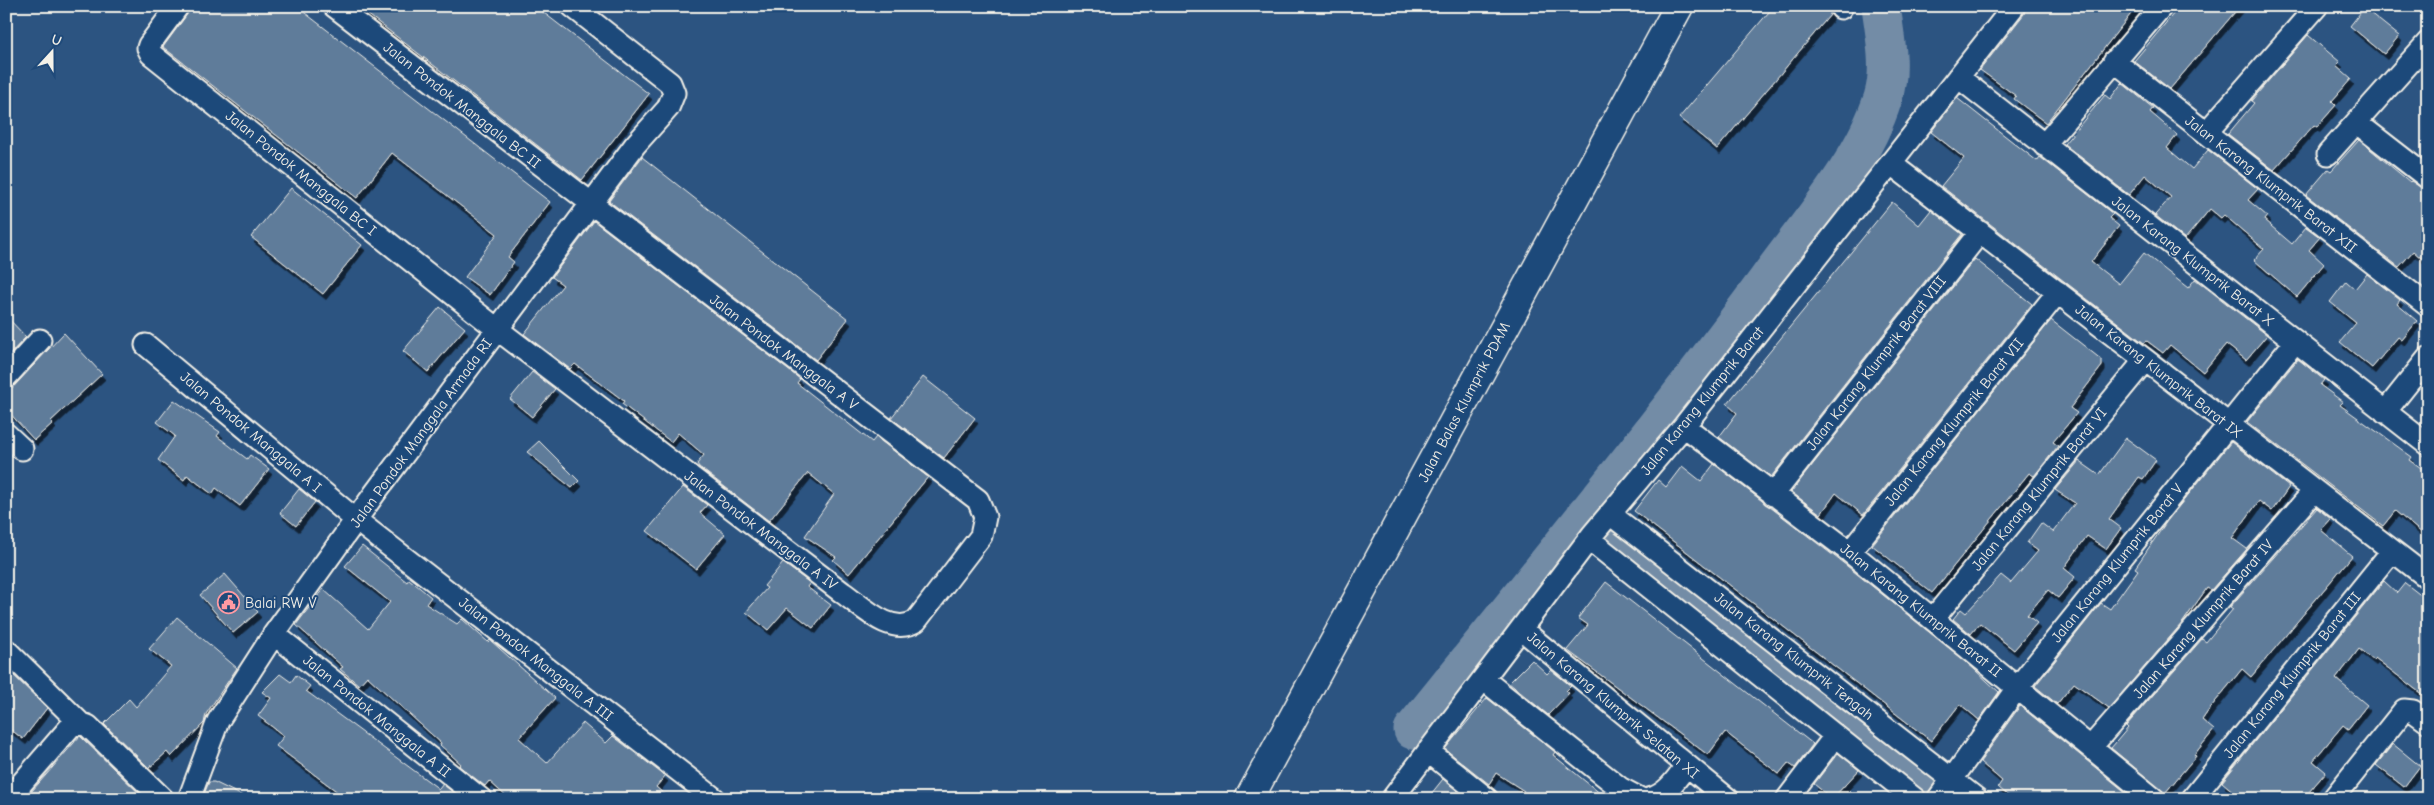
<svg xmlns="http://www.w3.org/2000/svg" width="2434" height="805" font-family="'Comic Neue',sans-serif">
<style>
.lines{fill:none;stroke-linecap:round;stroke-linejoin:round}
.river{stroke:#738ca6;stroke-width:39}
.building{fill:#5e7b9a;stroke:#f4f1e8;filter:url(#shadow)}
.street-casing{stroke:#f4f1e8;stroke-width:25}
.secondary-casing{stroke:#f4f1e8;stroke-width:31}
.street{stroke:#1f4a7a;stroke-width:21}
.secondary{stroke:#1f4a7a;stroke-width:28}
.labels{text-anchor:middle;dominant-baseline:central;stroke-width:4;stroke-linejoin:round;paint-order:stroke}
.street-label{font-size:15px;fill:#f4f1e8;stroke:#1f4a7a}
.poi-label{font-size:15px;fill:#f4f1e8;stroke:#1f4a7a;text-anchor:start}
</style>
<defs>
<filter id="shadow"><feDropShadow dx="3" dy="5.5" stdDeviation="0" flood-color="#0009"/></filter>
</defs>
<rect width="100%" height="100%" fill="#2c5481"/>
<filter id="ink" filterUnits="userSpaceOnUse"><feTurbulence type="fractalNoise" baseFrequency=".02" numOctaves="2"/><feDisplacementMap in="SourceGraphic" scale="10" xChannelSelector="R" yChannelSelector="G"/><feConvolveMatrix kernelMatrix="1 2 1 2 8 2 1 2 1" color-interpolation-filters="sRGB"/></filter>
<g filter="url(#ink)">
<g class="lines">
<!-- river -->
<path class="river" d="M 1586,514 L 1615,539 L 1857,716 L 1956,799
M 1413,730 C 1533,582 1654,434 1767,281 C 1808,224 1862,165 1883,98 C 1892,68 1885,37 1881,6"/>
</g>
<!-- building -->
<path class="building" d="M 190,6 L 296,6 L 550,202 L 508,257 L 514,262 L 490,295 L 465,277 L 497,234 L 392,153 L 357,198 L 163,47 L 188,13 Z
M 357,6 L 535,6 L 649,94 L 582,180 Z
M 1774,6 L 1829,6 L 1830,15 L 1717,149 L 1679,118 Z
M 2026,6 L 2137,6 L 2046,123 L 2014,99 L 2016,96 L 1980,70 L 2024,14 Z
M 2180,6 L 2240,6 L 2170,89 L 2134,61 Z
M 2364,8 L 2399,36 L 2384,54 L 2350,26 Z
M 2308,35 L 2340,62 L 2336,66 L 2351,79 L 2332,101 L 2336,105 L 2317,127 L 2314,125 L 2274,170 L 2228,134 L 2254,103 L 2251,101 Z
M 2122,83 L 2153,108 L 2150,112 L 2177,135 L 2167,148 L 2192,169 L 2208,150 L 2258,189 L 2248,200 L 2267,216 L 2264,220 L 2292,244 L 2306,227 L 2320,237 L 2309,250 L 2324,264 L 2297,297 L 2254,260 L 2264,249 L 2224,215 L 2221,218 L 2210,209 L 2185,239 L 2155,215 L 2171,197 L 2145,175 L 2129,195 L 2064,144 L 2105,95 L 2110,99 Z
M 1957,98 L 2037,161 L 2040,157 L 2113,214 L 2109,218 L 2119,226 L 2091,262 L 2119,284 L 2144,253 L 2188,288 L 2195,279 L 2267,335 L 2246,360 L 2226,344 L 2203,372 L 2170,345 L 2163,353 L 2147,341 L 2144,343 L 1941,186 L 1964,158 L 1931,132 Z
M 2359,140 L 2410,182 L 2411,181 L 2428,192 L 2428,264 L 2413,251 L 2399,267 L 2306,195 L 2328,169 L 2331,171 Z
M 642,157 L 848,319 L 816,360 L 609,201 Z
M 291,188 L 362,245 L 323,294 L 251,237 Z
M 1892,202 L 1919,225 L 1931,210 L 1962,234 L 1771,477 L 1719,437 L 1737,413 L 1727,404 Z
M 594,221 L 800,379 L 797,383 L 872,442 L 876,437 L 928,477 L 849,574 L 833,560 L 836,557 L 805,536 L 834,494 L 808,473 L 769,521 L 699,467 L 697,464 L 704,455 L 678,433 L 671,442 L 622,404 L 624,401 L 575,364 L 570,369 L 524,334 L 563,285 L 552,277 Z
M 1975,259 L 2032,304 L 1863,515 L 1836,493 L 1821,514 L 1791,492 Z
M 2367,274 L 2400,300 L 2397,304 L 2417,321 L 2402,340 L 2398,337 L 2372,368 L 2340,342 L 2356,323 L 2330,302 L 2346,281 L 2355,289 Z
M 440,307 L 465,328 L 428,372 L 403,351 Z
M 6,316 L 26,337 L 6,358 Z
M 2051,320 L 2102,360 L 2102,366 L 2070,408 L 2077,413 L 2053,442 L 2058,446 L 2034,476 L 2029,473 L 1932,593 L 1872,545 Z
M 64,333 L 102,374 L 51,421 L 53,423 L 34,440 L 6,409 L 6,389 L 15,385 Z
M 2298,359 L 2324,380 L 2320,385 L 2343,402 L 2340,405 L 2412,457 L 2410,460 L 2428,473 L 2428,538 L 2395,511 L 2383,526 L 2247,422 Z
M 532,372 L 555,389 L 532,417 L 510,399 Z
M 923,377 L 975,418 L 944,458 L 891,418 Z
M 174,400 L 220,432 L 217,436 L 247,459 L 250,455 L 269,469 L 240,506 L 216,488 L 212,494 L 187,475 L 184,480 L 158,460 L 175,436 L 157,422 Z
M 2126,438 L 2156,460 L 2143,479 L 2139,477 L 2109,519 L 2121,528 L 2106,549 L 2087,536 L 2064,568 L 2075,577 L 2058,598 L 2048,590 L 2027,615 L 2037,623 L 2014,650 L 1980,623 L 1971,634 L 1953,619 L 1961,609 L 1966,613 L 2001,575 L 2011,583 L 2038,551 L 2027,543 L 2041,523 L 2053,532 L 2075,503 L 2055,490 L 2079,461 L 2099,475 Z
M 539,441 L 579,481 L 572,488 L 527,452 Z
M 2231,442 L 2289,487 L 2272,511 L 2259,501 L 2232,538 L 2247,549 L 2211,590 L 2207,588 L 2183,622 L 2109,708 L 2074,683 L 2057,704 L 2035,686 L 2101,603 L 2110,609 L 2138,570 L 2135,568 L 2167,521 Z
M 1714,464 L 1847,566 L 1964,660 L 1999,692 L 1979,720 L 1960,704 L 1931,741 L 1634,511 L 1658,480 L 1666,487 L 1682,466 L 1701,481 Z
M 683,487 L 707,505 L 700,513 L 725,534 L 696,569 L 647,531 Z
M 299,489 L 315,502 L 296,526 L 280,513 Z
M 2317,508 L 2331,519 L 2321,530 L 2352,556 L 2251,677 L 2242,669 L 2211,707 L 2202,720 L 2214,730 L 2194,755 L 2196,756 L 2165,793 L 2111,748 L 2128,728 L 2126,726 L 2202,639 L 2206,642 L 2233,609 L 2230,607 Z
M 362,546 L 407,582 L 409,579 L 431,597 L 426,604 L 457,624 L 462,619 L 488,642 L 490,640 L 555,698 L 519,738 L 547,763 L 583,723 L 606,743 L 613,736 L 665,776 L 656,787 L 670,799 L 509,799 L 489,781 L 485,786 L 459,766 L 461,764 L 440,745 L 441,743 L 367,676 L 359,685 L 340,669 L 343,667 L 296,625 L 323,589 L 368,629 L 390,602 L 345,566 Z
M 783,563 L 810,583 L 807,587 L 831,605 L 813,628 L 787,608 L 768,630 L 746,612 L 767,588 L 764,586 Z
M 225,574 L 258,612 L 233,633 L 200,595 Z
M 2384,581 L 2397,593 L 2405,583 L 2428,601 L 2428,699 L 2375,658 L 2373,660 L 2359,649 L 2336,679 L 2367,705 L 2348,729 L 2343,725 L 2313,761 L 2326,772 L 2303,799 L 2242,799 L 2222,782 Z
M 1606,582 L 1813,744 L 1795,768 L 1788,763 L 1779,774 L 1725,732 L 1708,755 L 1567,650 L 1588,625 L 1578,618 Z
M 177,617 L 237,668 L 206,714 L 204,723 L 171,757 L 167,752 L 149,768 L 104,724 L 129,699 L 136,707 L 171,666 L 149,649 Z
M 1532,660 L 1547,674 L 1551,670 L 1571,686 L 1566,691 L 1569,693 L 1548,715 L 1509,683 Z
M 6,668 L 47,708 L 23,739 L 6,726 Z
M 280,674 L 291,682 L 296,675 L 310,686 L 306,691 L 439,789 L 443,784 L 461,799 L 347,799 L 276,746 L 284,736 L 258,716 L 271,698 L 262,692 Z
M 1487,698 L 1555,752 L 1553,755 L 1607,799 L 1518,799 L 1524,791 L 1496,773 L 1489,784 L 1445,749 Z
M 2020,706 L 2134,799 L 2012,799 L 1998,787 L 2002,781 L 1980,762 Z
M 80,736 L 81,737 L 145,799 L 25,799 Z
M 2393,744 L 2420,766 L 2404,787 L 2376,765 Z
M 1838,753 L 1859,770 L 1832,799 L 1814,784 Z
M 1443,779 L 1467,799 L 1427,799 Z
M 209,782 L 214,782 L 249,799 L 202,799 Z"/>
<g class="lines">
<defs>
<path id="street" d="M 178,6 L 149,45 L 148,48 L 151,54 L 497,329 L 843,593 C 862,606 891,637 916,621 L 981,536 L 985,517 L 978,500 L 334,6
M 1841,8 L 1842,6
M 2114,61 L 2428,306
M 1958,77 L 2428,445
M 2357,123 L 2428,178
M 2206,133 L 2317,6
M 2044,145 L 2162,6
M 2328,154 L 2428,42
M 1890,163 L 2428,578
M 146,345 L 356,520 L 715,799
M 6,377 L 40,340
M 2385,412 L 2428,358
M 1684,426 L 1850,552 L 2154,799
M 6,434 L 22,449
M 1773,495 L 1980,232
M 1610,514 L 1977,799
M 1589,539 L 1915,799
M 1850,552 L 2058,292
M 1933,619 L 2145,360
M 1521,629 L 1728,799
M 274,634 L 481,799
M 6,650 L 80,723
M 1483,679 L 1620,788 L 1641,799
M 2091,747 L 2314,491
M 1428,751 L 1487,799
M 8,799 L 71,726 L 80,723 L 88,726 L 163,799
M 189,799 L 218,721 L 274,634 L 375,493 L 591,204 L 635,145 L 668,108 L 674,93 L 670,83 L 572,6
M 1392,799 L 1592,535 L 1684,426 L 2014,6
M 1649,799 C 1666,795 1676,780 1686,766
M 1787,799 L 1835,736
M 1938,799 L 2017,688 L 2295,342
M 2192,799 L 2392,551
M 2333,799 L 2404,710 L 2413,711 L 2428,722"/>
<path id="secondary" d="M 1249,799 L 1679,6"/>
</defs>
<!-- street casing -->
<use href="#street" class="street-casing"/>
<!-- secondary casing -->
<use href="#secondary" class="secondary-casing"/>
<!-- street -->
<use href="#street" class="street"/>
<!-- secondary -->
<use href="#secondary" class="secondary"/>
</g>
</g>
<!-- icons -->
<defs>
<symbol id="civic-ring" viewBox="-11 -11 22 22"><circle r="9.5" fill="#1f4a7a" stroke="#ff9aa2" stroke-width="1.5"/><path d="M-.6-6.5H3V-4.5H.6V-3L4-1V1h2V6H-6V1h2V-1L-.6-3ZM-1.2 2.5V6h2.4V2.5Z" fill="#ff9aa2"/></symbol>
</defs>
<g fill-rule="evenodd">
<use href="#civic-ring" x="216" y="590" width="25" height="25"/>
</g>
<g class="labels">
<!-- street labels -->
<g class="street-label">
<text transform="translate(462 105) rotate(38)">Jalan Pondok Manggala BC II</text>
<text transform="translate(301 173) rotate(39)">Jalan Pondok Manggala BC I</text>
<text transform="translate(2271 184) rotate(38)">Jalan Karang Klumprik Barat XII</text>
<text transform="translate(2193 261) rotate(38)">Jalan Karang Klumprik Barat X</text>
<text transform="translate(784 352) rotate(37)">Jalan Pondok Manggala A V</text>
<text transform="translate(1876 363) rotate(-52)">Jalan Karang Klumprik Barat VIII</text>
<text transform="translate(2159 371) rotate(38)">Jalan Karang Klumprik Barat IX</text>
<text transform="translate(1702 401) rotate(-51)">Jalan Karang Klumprik Barat</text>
<text transform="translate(1464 402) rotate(-62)">Jalan Balas Klumprik PDAM</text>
<text transform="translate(1954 422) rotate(-51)">Jalan Karang Klumprik Barat VII</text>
<text transform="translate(251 432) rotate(40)">Jalan Pondok Manggala A I</text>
<text transform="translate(421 433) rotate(-54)">Jalan Pondok Manggala Armada RI</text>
<text transform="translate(2039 489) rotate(-51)">Jalan Karang Klumprik Barat VI</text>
<text transform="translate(761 530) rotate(37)">Jalan Pondok Manggala A IV</text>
<text transform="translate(2117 563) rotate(-51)">Jalan Karang Klumprik Barat V</text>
<text transform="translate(1921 610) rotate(39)">Jalan Karang Klumprik Barat II</text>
<text transform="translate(2203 619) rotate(-49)">Jalan Karang Klumprik Barat IV</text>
<text transform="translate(1794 656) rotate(38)">Jalan Karang Klumprik Tengah</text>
<text transform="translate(536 659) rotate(38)">Jalan Pondok Manggala A III</text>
<text transform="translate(2292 675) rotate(-51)">Jalan Karang Klumprik Barat III</text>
<text transform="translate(1613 705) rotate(40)">Jalan Karang Klumprik Selatan XI</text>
<text transform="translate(377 716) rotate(39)">Jalan Pondok Manggala A II</text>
</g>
<!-- poi labels -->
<g class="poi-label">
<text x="245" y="603">Balai RW V</text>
</g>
</g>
<!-- margin -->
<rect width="2434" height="805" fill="none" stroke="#1f4a7a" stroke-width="25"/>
<rect x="12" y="12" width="2409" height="780" fill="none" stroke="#f4f1e8" stroke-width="2" filter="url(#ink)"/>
<!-- north arrow -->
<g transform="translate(52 52) rotate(21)" stroke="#1f4a7a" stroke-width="4" paint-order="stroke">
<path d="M0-4L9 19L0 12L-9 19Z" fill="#f4f1e8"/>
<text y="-8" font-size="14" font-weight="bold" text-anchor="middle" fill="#f4f1e8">U</text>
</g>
</svg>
